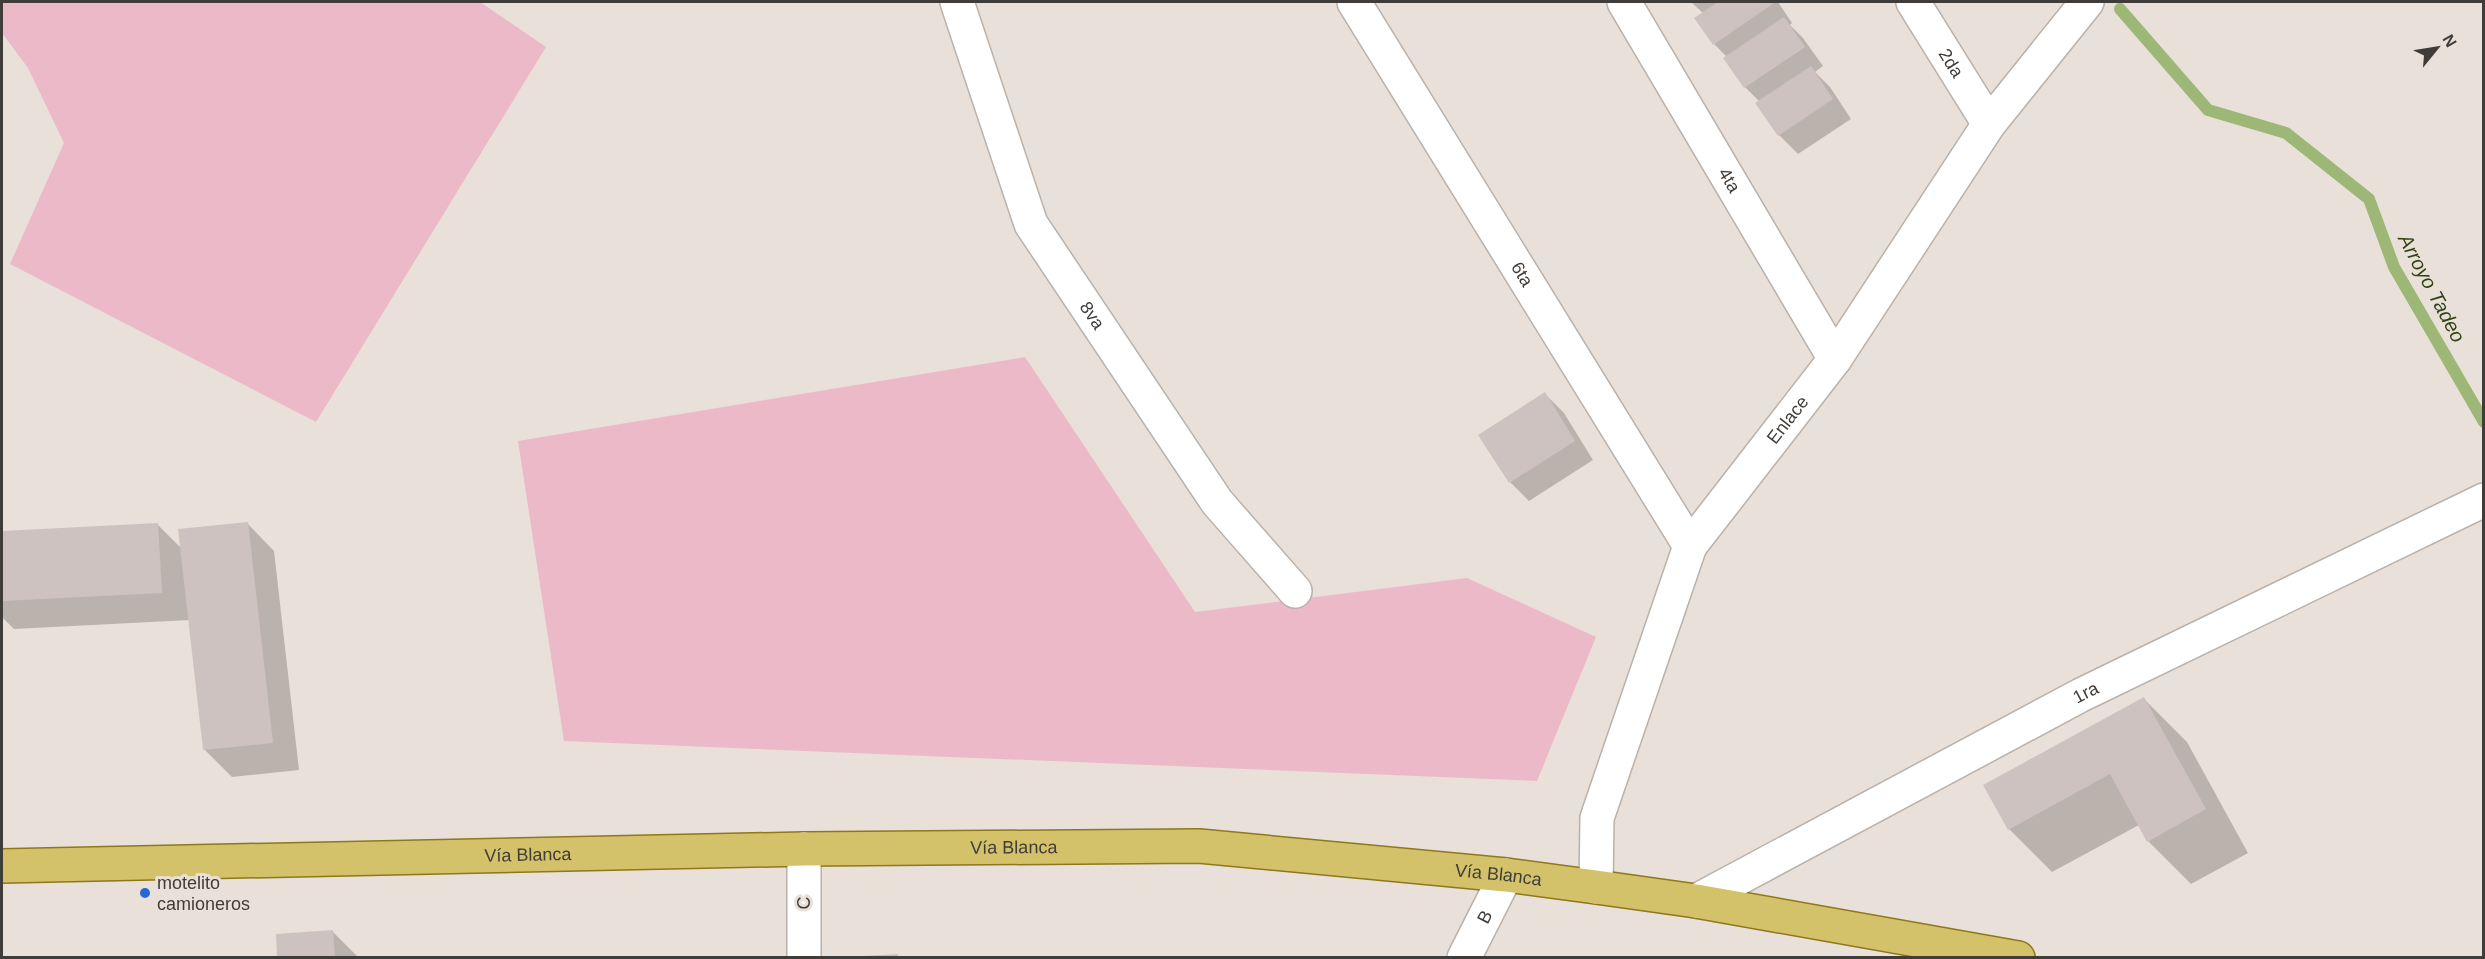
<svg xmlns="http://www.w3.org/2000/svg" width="2485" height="959" font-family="Arial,sans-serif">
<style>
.green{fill:#ecb9c9}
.shadow{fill:#0003}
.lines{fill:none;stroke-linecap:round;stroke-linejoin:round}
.stream{stroke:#9db777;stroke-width:12}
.building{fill:#cec2c0}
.minor-casing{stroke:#b9b1aa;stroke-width:36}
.major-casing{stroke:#8d781a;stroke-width:36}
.minor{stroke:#fff;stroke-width:33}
.major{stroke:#d4c26b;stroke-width:33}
.poi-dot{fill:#2a66d3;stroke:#e9e0d9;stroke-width:2}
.labels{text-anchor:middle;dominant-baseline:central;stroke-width:6;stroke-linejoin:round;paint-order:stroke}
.street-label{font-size:18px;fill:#403c39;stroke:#e9e0d9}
.poi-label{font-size:18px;fill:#403c39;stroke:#e9e0d9;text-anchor:start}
.water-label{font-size:20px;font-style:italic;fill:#304112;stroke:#e9e0d9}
</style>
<rect width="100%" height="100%" fill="#e9e0d9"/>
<!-- green -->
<path class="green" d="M 2,2 L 480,2 L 546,47 L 316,422 L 10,264 L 64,143 L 28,68 L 2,33 Z
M 1025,357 L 1195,612 L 1467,578 L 1596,637 L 1537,781 L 564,741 L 518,441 Z"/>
<!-- shadow -->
<path class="shadow" d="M 1691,2 L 1778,2 L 1792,23 L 1790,25 L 1803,38 L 1823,66 L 1815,72 L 1830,87 L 1851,119 L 1798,154 L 1779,135 L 1758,104 L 1760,102 L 1745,87 L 1725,59 L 1727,57 L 1714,44 L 1703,13 Z
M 1545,394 L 1564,413 L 1593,460 L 1529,501 L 1510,482 Z
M 247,523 L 274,551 L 299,770 L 232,777 L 204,749 L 190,620 L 14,629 L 2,617 L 2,533 L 158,525 L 181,548 Z
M 2144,699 L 2187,742 L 2248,853 L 2191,884 L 2148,841 L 2139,825 L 2052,872 L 2009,829 Z
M 333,932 L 359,958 L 279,958 Z"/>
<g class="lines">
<!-- stream -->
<path class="stream" d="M 2120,9 L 2208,110 L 2286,133 L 2369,199 L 2394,267 L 2484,422"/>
</g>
<!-- building -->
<path class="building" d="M 1718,2 L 1773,2 L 1774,3 L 1713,45 L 1694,18 Z
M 1784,17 L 1805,47 L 1744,88 L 1723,58 Z
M 1811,66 L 1833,99 L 1778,136 L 1755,103 Z
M 1545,392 L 1575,441 L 1509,483 L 1478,435 Z
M 248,522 L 273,743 L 203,750 L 178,529 Z
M 158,523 L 162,593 L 2,601 L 2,531 Z
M 2144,697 L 2206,809 L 2147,842 L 2110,774 L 2008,830 L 1983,785 Z
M 333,930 L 335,958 L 277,958 L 276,934 Z
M 898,954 L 898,958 L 862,958 L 862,956 Z"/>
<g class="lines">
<defs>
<g id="minor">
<path id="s1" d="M 957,2 L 1031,224 L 1217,502 L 1295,591"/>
<path id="s2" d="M 1354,2 L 1690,546"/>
<path id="s3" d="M 1624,2 L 1835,359"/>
<path id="s4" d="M 1913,2 L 1989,124"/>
<path id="s5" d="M 1596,887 L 1597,818 L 1690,546 L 1835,359 L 1989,124 L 2087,2"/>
<path id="s6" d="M 1696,901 L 2081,695 L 2484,500"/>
<path d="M 804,958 L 804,849"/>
<path id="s7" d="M 1464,958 L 1506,875"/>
</g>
<g id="major">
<path id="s8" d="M 2,866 L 804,849 L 1199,846 L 1506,875 L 1596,887 L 1696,901 L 2018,958"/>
</g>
</defs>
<!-- minor casing -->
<use href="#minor" class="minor-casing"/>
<!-- major casing -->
<use href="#major" class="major-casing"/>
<!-- minor -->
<use href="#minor" class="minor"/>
<!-- major -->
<use href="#major" class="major"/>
</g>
<!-- markers -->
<circle class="poi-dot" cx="145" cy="893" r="6"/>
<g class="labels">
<!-- street labels -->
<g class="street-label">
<text stroke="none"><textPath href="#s4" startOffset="72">2da</textPath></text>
<text stroke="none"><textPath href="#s3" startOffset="207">4ta</textPath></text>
<text stroke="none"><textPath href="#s2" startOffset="320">6ta</textPath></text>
<text stroke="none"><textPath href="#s1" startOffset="344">8va</textPath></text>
<text stroke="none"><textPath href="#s5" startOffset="516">Enlace</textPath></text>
<text stroke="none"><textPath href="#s6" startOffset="442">1ra</textPath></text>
<text stroke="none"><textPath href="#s8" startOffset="1012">Vía Blanca</textPath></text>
<text stroke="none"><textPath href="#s8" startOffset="526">Vía Blanca</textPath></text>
<text stroke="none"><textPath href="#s8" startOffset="1498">Vía Blanca</textPath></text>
<text transform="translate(804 903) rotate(-90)">C</text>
<text stroke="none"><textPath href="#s7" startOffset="46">B</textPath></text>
</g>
<!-- poi labels -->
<g class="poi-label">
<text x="157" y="883">motelito<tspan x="157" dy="21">camioneros</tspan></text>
</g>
<!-- water labels -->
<g class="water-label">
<text transform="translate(2432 288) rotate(62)">Arroyo Tadeo</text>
</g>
</g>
<!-- border -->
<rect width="2485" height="959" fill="none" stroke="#403c39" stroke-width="6"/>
<!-- north arrow -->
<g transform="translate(2437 48) rotate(60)" stroke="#e9e0d9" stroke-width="4.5" paint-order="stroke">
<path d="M0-4.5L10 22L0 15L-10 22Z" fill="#403c39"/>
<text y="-9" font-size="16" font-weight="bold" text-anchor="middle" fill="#403c39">N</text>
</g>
</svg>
